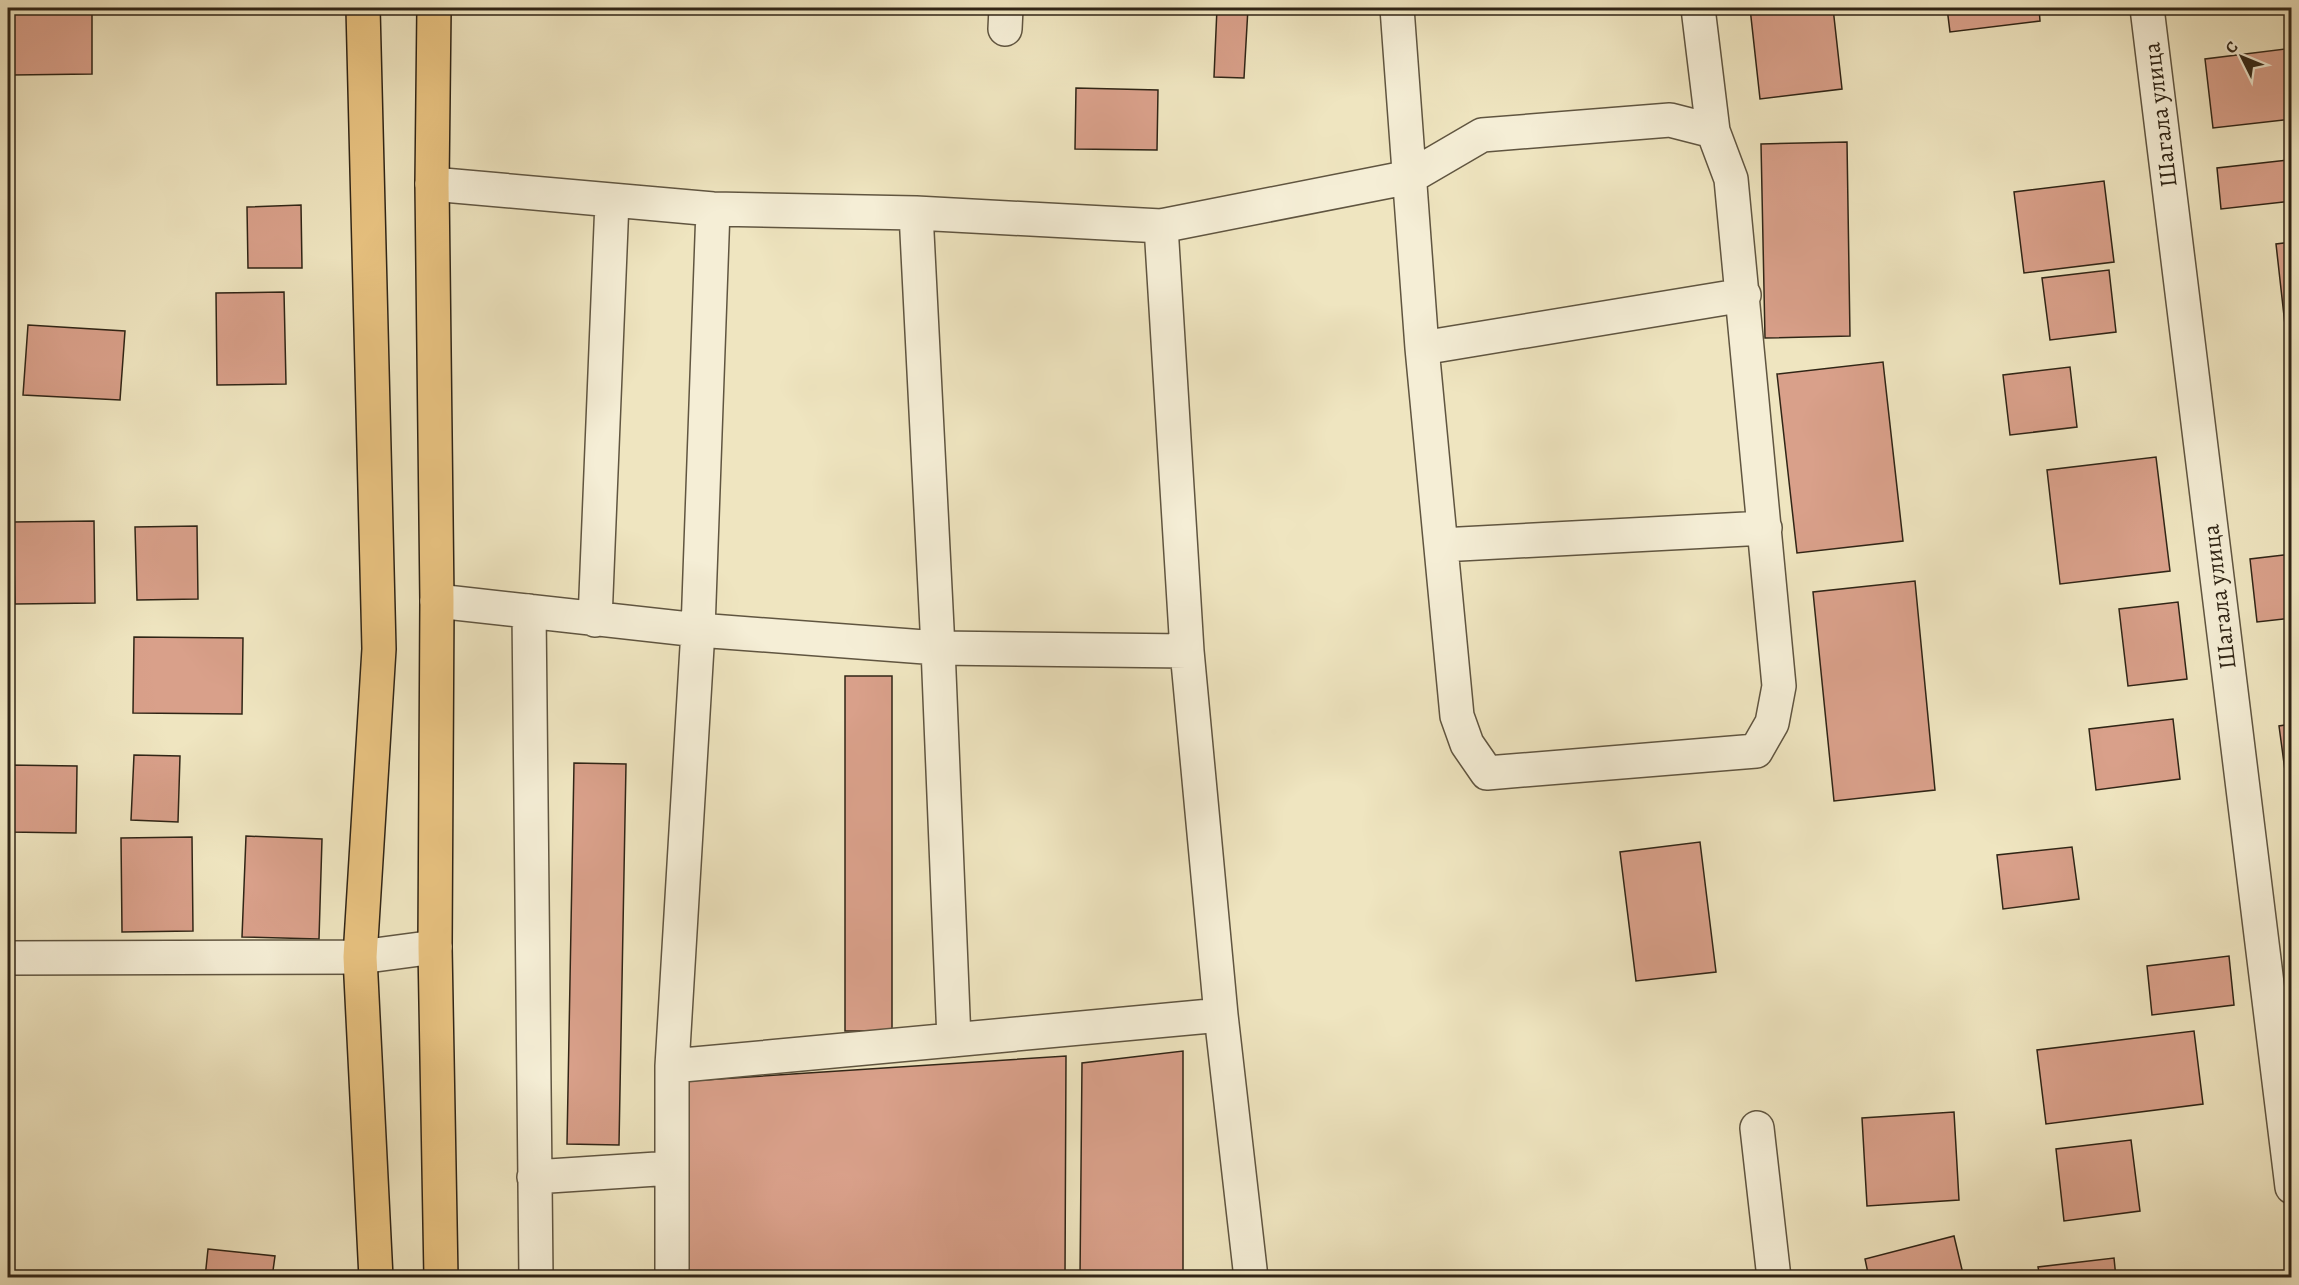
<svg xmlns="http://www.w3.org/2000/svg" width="2299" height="1285" font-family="Alegreya,serif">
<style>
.building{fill:#d9a08a;stroke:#302516;stroke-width:1.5}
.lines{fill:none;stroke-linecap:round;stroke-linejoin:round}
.minor-casing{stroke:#605540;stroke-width:36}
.major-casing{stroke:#302516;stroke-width:36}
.minor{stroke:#f5eed6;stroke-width:33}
.major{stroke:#e8c280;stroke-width:33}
.labels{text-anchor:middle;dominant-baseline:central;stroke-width:4.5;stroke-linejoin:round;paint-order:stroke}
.street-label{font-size:24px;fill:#302516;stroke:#f5eed6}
</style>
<rect width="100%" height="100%" fill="#efe5c0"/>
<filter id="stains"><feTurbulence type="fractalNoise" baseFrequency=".00333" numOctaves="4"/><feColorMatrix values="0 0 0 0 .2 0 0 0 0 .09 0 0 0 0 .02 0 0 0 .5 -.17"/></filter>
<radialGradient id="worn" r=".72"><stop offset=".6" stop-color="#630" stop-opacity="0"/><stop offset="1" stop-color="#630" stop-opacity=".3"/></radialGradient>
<!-- building -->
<path class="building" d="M 11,8 L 92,8 L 92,74 L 12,75 Z
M 1217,8 L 1248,8 L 1244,78 L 1214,77 Z
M 1750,8 L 1833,8 L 1842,89 L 1760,99 Z
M 1947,8 L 2039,8 L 2040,21 L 1950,32 Z
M 2285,49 L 2292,99 L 2292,119 L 2213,128 L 2205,59 Z
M 1076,88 L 1158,90 L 1157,150 L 1075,149 Z
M 1847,142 L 1850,336 L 1765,338 L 1761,144 Z
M 2288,160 L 2292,201 L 2221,209 L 2217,168 Z
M 2104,181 L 2114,262 L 2024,273 L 2014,192 Z
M 301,205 L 302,268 L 248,268 L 247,207 Z
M 2292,242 L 2292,324 L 2285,325 L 2276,244 Z
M 2109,270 L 2116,332 L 2050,340 L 2042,278 Z
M 284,292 L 286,384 L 217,385 L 216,293 Z
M 28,325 L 125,331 L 120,400 L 23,395 Z
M 1883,362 L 1903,541 L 1797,553 L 1777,374 Z
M 2070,367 L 2077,427 L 2010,435 L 2003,375 Z
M 2156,457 L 2170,571 L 2060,584 L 2047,470 Z
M 94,521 L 95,603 L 15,604 L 13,522 Z
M 197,526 L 198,599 L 137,600 L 135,527 Z
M 2292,554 L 2292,618 L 2257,622 L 2250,559 Z
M 1915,581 L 1935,790 L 1834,801 L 1813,592 Z
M 2178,602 L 2187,679 L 2128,686 L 2119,609 Z
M 134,637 L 243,638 L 242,714 L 133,713 Z
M 845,676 L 892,676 L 892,1031 L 845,1031 Z
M 2173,719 L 2180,779 L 2096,790 L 2089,729 Z
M 2292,724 L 2292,792 L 2288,793 L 2279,726 Z
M 134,755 L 180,756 L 178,822 L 131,820 Z
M 574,763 L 626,764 L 619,1145 L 567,1144 Z
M 8,765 L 77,766 L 76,833 L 8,832 Z
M 246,836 L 322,839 L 319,939 L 242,937 Z
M 192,837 L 193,931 L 122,932 L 121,838 Z
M 1700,842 L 1716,972 L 1636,981 L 1620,852 Z
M 2072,847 L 2079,899 L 2003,909 L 1997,855 Z
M 2229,956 L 2234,1005 L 2152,1015 L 2147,966 Z
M 2194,1031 L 2203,1104 L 2046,1124 L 2037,1050 Z
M 1183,1051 L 1183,1278 L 1080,1278 L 1082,1063 Z
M 1066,1056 L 1065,1278 L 688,1278 L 688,1081 Z
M 1954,1112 L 1959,1200 L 1867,1206 L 1862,1118 Z
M 2131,1140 L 2140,1211 L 2064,1221 L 2056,1149 Z
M 1954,1236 L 1964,1278 L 1869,1278 L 1865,1259 Z
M 208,1249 L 275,1256 L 272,1278 L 205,1278 Z
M 2114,1258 L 2116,1278 L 2040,1278 L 2038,1267 Z"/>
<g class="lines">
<defs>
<path id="minor" d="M 1698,8 L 1713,131
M 2147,8 L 2292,1187
M 1005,29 L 1006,8
M 432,184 L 713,209 L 916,213 L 1161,226 L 1410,177 L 1482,135 L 1670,120 L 1713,131 L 1731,179 L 1779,686 L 1772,723 L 1756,751 L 1487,773 L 1467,744 L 1457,716 L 1422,348 L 1397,8
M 713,209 L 698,630 L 672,1066 L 1221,1015
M 916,213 L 938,648 L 954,1040
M 1422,348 L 1744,295
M 1441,545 L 1765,528
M 437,601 L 698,630 L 938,648 L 1187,651 L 1161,226
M 529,611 L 536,1278
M 595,620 L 612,201
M 1187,651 L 1221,1015 L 1251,1278
M 8,958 L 360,957 L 435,947
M 1757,1128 L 1774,1278
M 534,1177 L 672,1168
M 672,1278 L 672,1066"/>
<path id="major" d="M 363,8 L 379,649 L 360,957 L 376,1278
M 434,8 L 432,184 L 437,601 L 435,947 L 441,1278"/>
</defs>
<!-- minor casing -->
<use href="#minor" class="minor-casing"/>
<!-- major casing -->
<use href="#major" class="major-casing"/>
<!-- minor -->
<use href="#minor" class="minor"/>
<!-- major -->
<use href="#major" class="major"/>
</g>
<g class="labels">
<!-- street labels -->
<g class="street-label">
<text transform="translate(2160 115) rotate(-97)">Шагала улица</text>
<text transform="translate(2219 597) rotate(-97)">Шагала улица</text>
</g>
</g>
<!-- margin -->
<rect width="2299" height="1285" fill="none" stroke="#efe5c0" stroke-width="30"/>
<rect x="9" y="9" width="2281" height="1267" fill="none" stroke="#302516" stroke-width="3"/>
<rect x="15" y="15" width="2269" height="1255" fill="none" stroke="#302516" stroke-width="1.5"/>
<!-- north arrow -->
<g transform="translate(2242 57) rotate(313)" stroke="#f5eed6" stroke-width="4.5" paint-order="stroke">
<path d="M0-4.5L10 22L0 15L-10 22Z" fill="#302516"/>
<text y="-9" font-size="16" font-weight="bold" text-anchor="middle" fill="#302516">С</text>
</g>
<rect width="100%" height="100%" filter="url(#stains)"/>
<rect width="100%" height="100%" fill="url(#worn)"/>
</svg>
